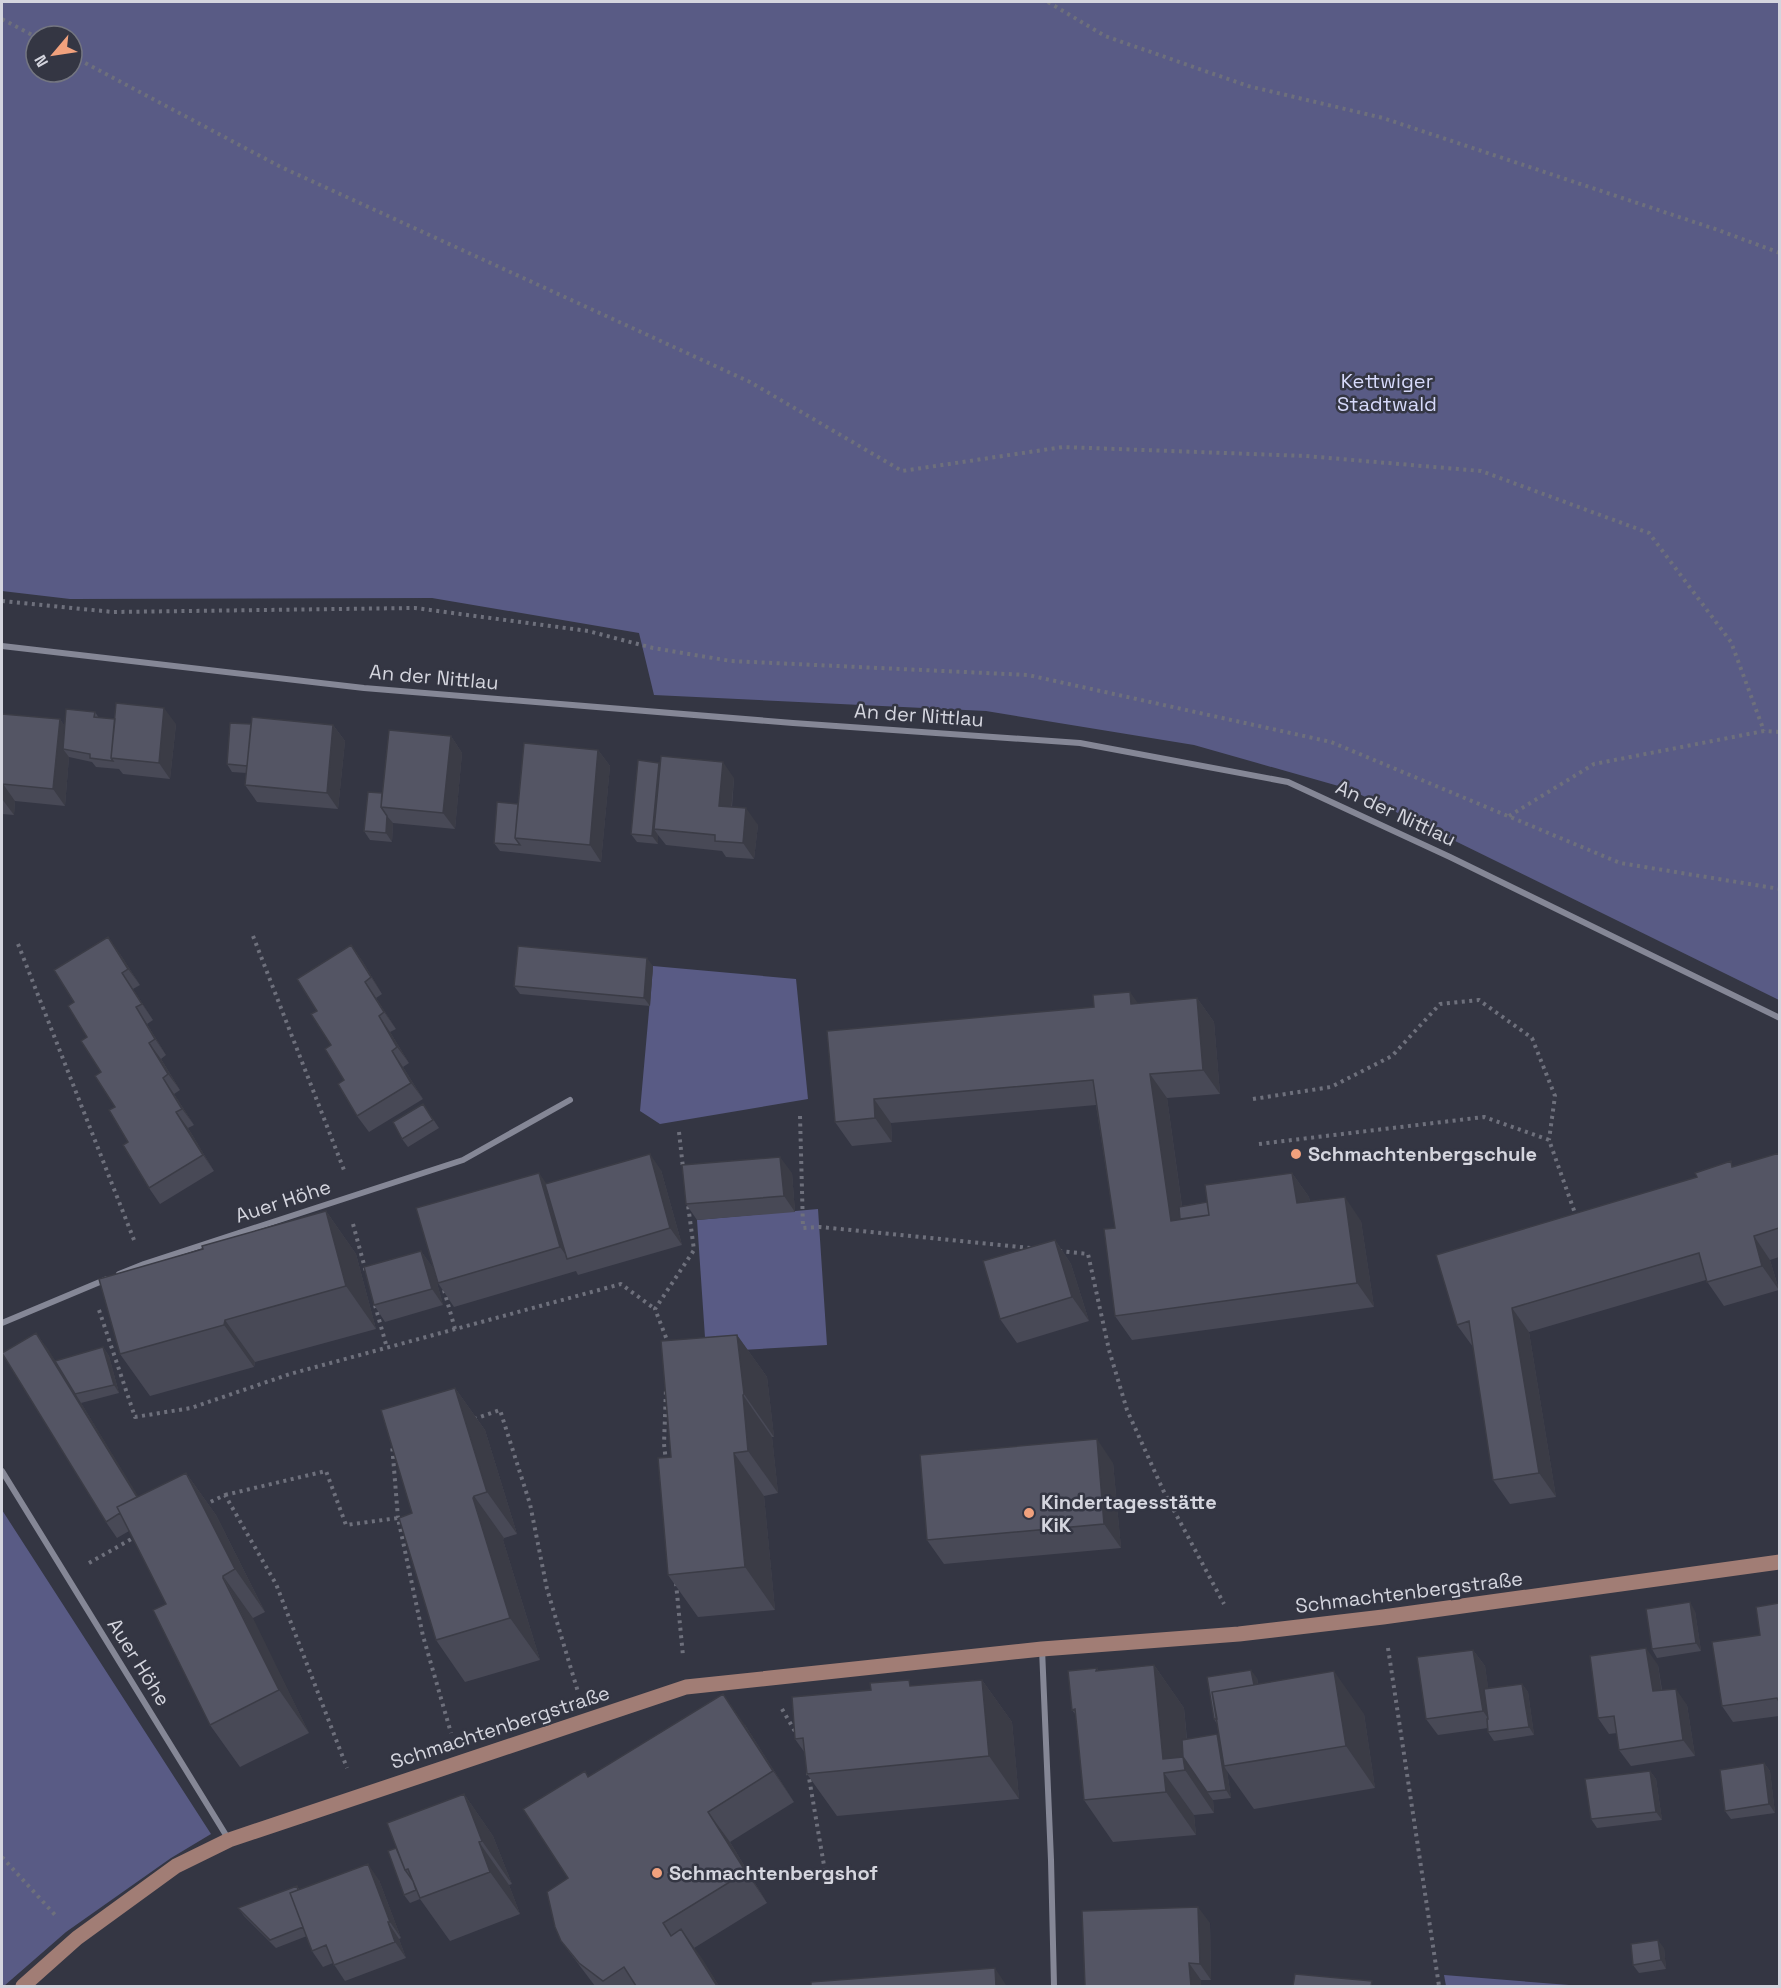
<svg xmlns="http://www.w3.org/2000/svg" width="1781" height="1988" font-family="'Space Grotesk',sans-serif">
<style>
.green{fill:#595b85;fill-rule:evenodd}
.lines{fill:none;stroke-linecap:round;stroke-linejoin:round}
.path{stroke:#6e707c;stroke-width:4;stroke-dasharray:3 4.5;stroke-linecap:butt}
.street{stroke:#858796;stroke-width:6}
.secondary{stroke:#a17d75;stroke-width:15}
.wall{fill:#484956}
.shaded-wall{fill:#3b3c46}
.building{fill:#545564;stroke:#3b3c46;stroke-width:1.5}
.poi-dot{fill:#f1a17d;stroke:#343643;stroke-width:2}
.labels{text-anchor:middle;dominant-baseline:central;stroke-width:5;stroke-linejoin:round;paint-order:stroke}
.park-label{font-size:20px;fill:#d6d9fa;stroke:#343643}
.street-label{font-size:20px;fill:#d4d5de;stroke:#343643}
.poi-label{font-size:20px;font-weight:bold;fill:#d4d5de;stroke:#343643;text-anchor:start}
</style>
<rect width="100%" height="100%" fill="#343643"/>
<!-- green -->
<path class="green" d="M 2,2 L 1779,2 L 1779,1000 L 1349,789 L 1194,745 L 986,711 L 654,695 L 639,633 L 432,598 L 70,599 L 2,591 ZM 36,36 L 72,36 L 72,72 L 36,72 Z
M 653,966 L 796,979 L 808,1099 L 660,1124 L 640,1111 Z
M 818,1209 L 827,1345 L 706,1352 L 697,1220 Z
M 2,1510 L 211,1834 L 171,1858 L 66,1932 L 4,1986 L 2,1986 Z
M 1444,1975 L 1582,1986 L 1446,1986 Z"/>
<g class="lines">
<!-- path -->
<path class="path" d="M 1048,2 L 1105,36 L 1248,86 L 1383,118 L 1718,230 L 1780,253
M 2,19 L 36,37
M 72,56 L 279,166 L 750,382 L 902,471 L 1063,447 L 1306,456 L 1481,471 L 1649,533 L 1731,642 L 1764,731
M 2,601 L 113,612 L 415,608 L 588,631 L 653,648 L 731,661 L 1028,675 L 1331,742 L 1620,863 L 1780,889
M 1509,816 L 1594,764 L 1764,731 L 1780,732
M 253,936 L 344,1170
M 18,944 L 134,1240
M 1253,1099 L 1331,1087 L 1392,1056 L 1440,1004 L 1479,1000 L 1532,1038 L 1555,1096 L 1549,1140
M 800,1116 L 803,1228 L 820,1227 L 1031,1248
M 679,1132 L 683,1168
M 1259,1144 L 1484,1117 L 1549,1140 L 1576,1216
M 353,1224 L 366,1272
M 1059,1251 L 1088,1254 L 1109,1350 L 1127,1410 L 1163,1490 L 1224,1604
M 444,1290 L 455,1329
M 375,1305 L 387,1348
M 99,1310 L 135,1417 L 191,1408 L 290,1374 L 621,1284 L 655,1309
M 667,1345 L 667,1340 L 655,1309 L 694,1250 L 688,1205
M 474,1419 L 500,1410 L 530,1504 L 547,1589 L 578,1692
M 395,1443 L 392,1444 L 398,1518
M 666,1462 L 664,1444 L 666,1389
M 225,1495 L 326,1471 L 346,1525 L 398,1518 L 423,1636 L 451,1733
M 204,1505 L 225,1495 L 276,1584 L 347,1768
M 89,1563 L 135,1537
M 676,1583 L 683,1656
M 1388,1648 L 1439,1986
M 782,1709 L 796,1733
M 808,1772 L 827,1883
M 2,1857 L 56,1916"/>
<!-- street -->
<path class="street" d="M 2,646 L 364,688 L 793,723 L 1080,743 L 1288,782 L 1450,857 L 1780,1018
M 119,1274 L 144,1264 L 463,1160 L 570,1100
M 2,1323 L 107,1279
M 2,1471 L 229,1840
M 1042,1649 L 1051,1860 L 1054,1986"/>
<!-- secondary -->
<path class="secondary" d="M 23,1986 L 77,1938 L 176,1866 L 229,1840 L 686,1687 L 1042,1649 L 1239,1634 L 1383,1617 L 1780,1562"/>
</g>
<!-- wall -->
<path class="wall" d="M 95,712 L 99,718 L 176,724 L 170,779 L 123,774 L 119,769 L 96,767 L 92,762 L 69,757 L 65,806 L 15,801 L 14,815 L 2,814 L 2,714 L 60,719 L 65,727 Z
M 251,724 L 333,725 L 345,741 L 338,809 L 257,802 L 245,785 L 247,773 L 232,772 L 227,764 Z
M 451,736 L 462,753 L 455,829 L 393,823 L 392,842 L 370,840 L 364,831 L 382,793 Z
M 598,750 L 610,766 L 601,862 L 500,851 L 494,843 L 518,804 Z
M 659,763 L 661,765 L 734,778 L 732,807 L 758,825 L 754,859 L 726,857 L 722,851 L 666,845 L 658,835 L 658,844 L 637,842 L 631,834 Z
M 351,945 L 363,962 L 382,994 L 376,998 L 396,1029 L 390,1032 L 409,1063 L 403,1067 L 423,1099 L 369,1132 L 357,1116 L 331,1045 Z
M 120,954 L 140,985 L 133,989 L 153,1020 L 147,1024 L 166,1055 L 161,1059 L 180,1090 L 174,1094 L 194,1125 L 188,1128 L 214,1171 L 160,1204 L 149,1188 L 128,1142 L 74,1002 Z
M 653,966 L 650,1006 L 520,994 L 514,986 Z
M 1197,998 L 1214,1022 L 1220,1094 L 1167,1098 L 1182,1206 L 1207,1202 L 1292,1173 L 1309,1197 L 1310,1202 L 1361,1221 L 1374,1307 L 1132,1340 L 1115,1316 L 1115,1228 L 1096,1105 L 891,1123 L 892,1142 L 852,1146 L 835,1122 L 827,1031 Z
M 423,1104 L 439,1128 L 408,1147 L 402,1139 Z
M 1779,1153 L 1779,1257 L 1770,1260 L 1779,1290 L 1724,1306 L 1706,1280 L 1529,1332 L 1556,1497 L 1510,1504 L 1493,1480 L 1473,1347 L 1457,1325 L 1734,1166 Z
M 661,1170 L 682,1245 L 578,1275 L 576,1271 L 454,1307 L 438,1283 L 547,1184 Z
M 792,1173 L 795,1212 L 697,1220 L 686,1204 Z
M 326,1211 L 356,1254 L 376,1329 L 255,1362 L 254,1367 L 150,1396 L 120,1354 L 203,1249 Z
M 1055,1240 L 1071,1264 L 1089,1321 L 1017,1343 L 1000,1319 Z
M 421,1251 L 433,1268 L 443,1305 L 385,1322 L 374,1305 Z
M 36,1333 L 55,1361 L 103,1347 L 109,1356 L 119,1393 L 81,1403 L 78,1398 L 138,1497 L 186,1473 L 216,1515 L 265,1612 L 253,1618 L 253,1620 L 309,1733 L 240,1767 L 210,1725 L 166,1604 L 129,1531 L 117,1538 L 106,1522 Z
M 737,1335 L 767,1377 L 774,1437 L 772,1437 L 778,1493 L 764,1496 L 775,1610 L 698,1617 L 668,1575 L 671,1457 Z
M 455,1388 L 485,1430 L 517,1534 L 504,1538 L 503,1540 L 540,1660 L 465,1682 L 436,1640 L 412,1513 Z
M 1113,1463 L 1121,1548 L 944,1564 L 927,1540 Z
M 1779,1603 L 1779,1716 L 1733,1722 L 1722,1706 L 1760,1635 Z
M 1695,1611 L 1701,1651 L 1657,1658 L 1652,1649 Z
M 1473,1650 L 1485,1666 L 1488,1688 L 1522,1684 L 1528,1692 L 1534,1735 L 1494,1741 L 1488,1732 L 1488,1728 L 1438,1735 L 1426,1719 Z
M 1154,1665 L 1184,1708 L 1187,1739 L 1219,1737 L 1217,1724 L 1214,1719 L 1257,1678 L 1258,1684 L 1364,1714 L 1375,1788 L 1254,1809 L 1227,1771 L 1231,1798 L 1213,1800 L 1214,1813 L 1194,1815 L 1196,1835 L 1113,1842 L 1084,1800 L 1076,1715 L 1072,1710 L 1097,1668 L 1098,1671 Z
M 1658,1665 L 1662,1690 L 1687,1705 L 1695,1756 L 1631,1766 L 1619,1750 L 1617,1733 L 1609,1734 L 1598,1718 Z
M 982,1680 L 1012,1722 L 1019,1799 L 837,1816 L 807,1774 L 805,1753 L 795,1739 L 913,1686 Z
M 745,1725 L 794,1802 L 730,1842 L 767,1903 L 694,1948 L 719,1986 L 595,1986 L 561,1941 L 568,1878 L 585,1771 L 589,1777 Z
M 1764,1763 L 1770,1771 L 1775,1813 L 1731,1819 L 1725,1811 Z
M 1650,1771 L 1656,1779 L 1662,1820 L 1597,1828 L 1591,1819 Z
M 464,1794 L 493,1836 L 512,1884 L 509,1885 L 520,1914 L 450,1941 L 420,1899 L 410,1903 L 404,1895 L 396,1848 Z
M 379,1880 L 401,1938 L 399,1939 L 406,1958 L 345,1981 L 333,1963 L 323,1967 L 312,1951 L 307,1936 L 276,1948 L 244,1916 L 238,1908 L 297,1886 L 299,1889 Z
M 1210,1923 L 1211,1980 L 1201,1980 L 1201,1986 L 1085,1986 Z
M 1664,1948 L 1666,1969 L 1639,1973 L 1633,1965 Z"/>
<!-- shaded-wall -->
<path class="shaded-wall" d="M 164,708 L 176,724 L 170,779 L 159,763 Z
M 60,719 L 71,736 L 63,749 L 69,757 L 65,806 L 53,789 Z
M 333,725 L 345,741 L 338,809 L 327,793 Z
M 451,736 L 462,753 L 455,829 L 443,813 Z
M 598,750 L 610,766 L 601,862 L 590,845 Z
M 723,762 L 734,778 L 730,822 L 719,806 Z
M 659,763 L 665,771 L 654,829 L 658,835 L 658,844 L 652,836 Z
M 3,784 L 15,801 L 14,815 L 2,799 Z
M 746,808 L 758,825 L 754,859 L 743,843 Z
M 387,816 L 393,823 L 392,842 L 386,833 Z
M 108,937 L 120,954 L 140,985 L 128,969 Z
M 351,945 L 363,962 L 382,994 L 371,977 Z
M 647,958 L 653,966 L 650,1006 L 644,998 Z
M 122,973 L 133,989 L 153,1020 L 142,1004 Z
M 365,982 L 376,998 L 396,1029 L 384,1012 Z
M 1130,992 L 1147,1016 L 1131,1004 Z
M 1197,998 L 1214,1022 L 1220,1094 L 1203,1070 Z
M 136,1007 L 147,1024 L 166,1055 L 155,1039 Z
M 379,1016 L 390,1032 L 409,1063 L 397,1047 Z
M 149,1043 L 161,1059 L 180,1090 L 168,1074 Z
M 392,1051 L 403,1067 L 423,1099 L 411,1083 Z
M 1150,1074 L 1167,1098 L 1186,1236 L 1171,1221 Z
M 163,1078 L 174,1094 L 194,1125 L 182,1109 Z
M 874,1099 L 891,1123 L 892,1142 L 875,1118 Z
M 176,1112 L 188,1128 L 214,1171 L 203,1155 Z
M 650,1154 L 661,1170 L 682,1245 L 670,1228 Z
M 780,1157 L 792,1173 L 795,1212 L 784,1196 Z
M 539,1173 L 556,1197 L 568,1258 L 560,1247 Z
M 1292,1173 L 1309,1197 L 1314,1227 L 1297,1203 Z
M 1345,1197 L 1361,1221 L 1374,1307 L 1357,1283 Z
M 326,1211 L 356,1254 L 376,1329 L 346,1286 Z
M 1754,1236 L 1770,1260 L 1779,1290 L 1762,1266 Z
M 1055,1240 L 1071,1264 L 1089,1321 L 1072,1297 Z
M 421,1251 L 433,1268 L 443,1305 L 432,1289 Z
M 1512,1308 L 1529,1332 L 1556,1497 L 1539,1473 Z
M 225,1320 L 255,1362 L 254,1367 L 224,1325 Z
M 36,1333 L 48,1349 L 151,1517 L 139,1501 Z
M 737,1335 L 767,1377 L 774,1437 L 744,1394 Z
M 103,1347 L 109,1356 L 119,1393 L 114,1385 Z
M 455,1388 L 485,1430 L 517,1534 L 487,1492 Z
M 743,1395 L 772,1437 L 778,1493 L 748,1451 Z
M 1097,1439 L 1113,1463 L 1121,1548 L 1104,1524 Z
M 734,1453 L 764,1496 L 775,1610 L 745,1567 Z
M 186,1473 L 216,1515 L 265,1612 L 235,1569 Z
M 474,1496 L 504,1538 L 503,1540 L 540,1660 L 510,1618 L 473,1498 Z
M 223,1576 L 253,1618 L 309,1733 L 279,1690 Z
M 1690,1602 L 1695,1611 L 1701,1651 L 1696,1643 Z
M 1646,1648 L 1658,1665 L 1664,1708 L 1653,1691 Z
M 1473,1650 L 1485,1666 L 1494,1727 L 1483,1711 Z
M 1154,1665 L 1184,1708 L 1189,1766 L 1213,1800 L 1214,1813 L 1185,1770 L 1163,1759 Z
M 1251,1670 L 1257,1678 L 1264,1720 L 1258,1712 Z
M 1334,1671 L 1364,1714 L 1375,1788 L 1346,1746 Z
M 982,1680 L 1012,1722 L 1019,1799 L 989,1756 Z
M 1522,1684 L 1528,1692 L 1534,1735 L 1529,1727 Z
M 1676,1689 L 1687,1705 L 1695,1756 L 1683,1740 Z
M 723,1694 L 745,1725 L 794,1802 L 773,1771 Z
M 1217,1734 L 1223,1742 L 1224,1766 L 1227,1771 L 1231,1798 L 1226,1790 Z
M 1764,1763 L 1770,1771 L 1775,1813 L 1769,1804 Z
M 1650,1771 L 1656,1779 L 1662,1820 L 1656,1812 Z
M 1164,1773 L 1194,1815 L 1196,1835 L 1166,1792 Z
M 464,1794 L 493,1836 L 512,1884 L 482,1841 Z
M 708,1812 L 730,1842 L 767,1903 L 746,1872 Z
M 479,1842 L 509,1885 L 520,1914 L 490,1872 Z
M 368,1864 L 379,1880 L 401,1938 L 390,1922 Z
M 1198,1907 L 1210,1923 L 1211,1980 L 1200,1964 Z
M 388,1922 L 399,1939 L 406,1958 L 395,1942 Z
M 681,1929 L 703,1960 L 719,1986 L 717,1986 Z
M 1658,1940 L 1664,1948 L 1666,1969 L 1661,1960 Z
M 1189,1963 L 1201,1980 L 1201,1986 L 1191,1986 Z
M 995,1968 L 1006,1985 L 1007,1986 L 996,1986 Z"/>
<!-- building -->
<path class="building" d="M 116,703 L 164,708 L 159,763 L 111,758 Z
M 66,709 L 95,712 L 94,717 L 115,719 L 111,758 L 113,761 L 90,758 L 90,754 L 63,749 Z
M 2,714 L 60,719 L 53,789 L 3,784 L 2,799 Z
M 252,717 L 333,725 L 327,793 L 245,785 Z
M 230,723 L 251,724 L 247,766 L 227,764 Z
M 389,730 L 451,736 L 443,813 L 381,807 Z
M 524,743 L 598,750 L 590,845 L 515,838 Z
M 661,756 L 723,762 L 719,806 L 746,808 L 743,843 L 715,841 L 715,835 L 654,829 Z
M 638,760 L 659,763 L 652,836 L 631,834 Z
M 368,792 L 382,793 L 381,807 L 387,816 L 386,833 L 364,831 Z
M 497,802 L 518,804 L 515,838 L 520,845 L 494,843 Z
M 108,937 L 128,969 L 122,973 L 142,1004 L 136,1007 L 155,1039 L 149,1043 L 168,1074 L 163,1078 L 182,1109 L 176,1112 L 203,1155 L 149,1188 L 123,1145 L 128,1142 L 109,1110 L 115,1107 L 95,1076 L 101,1072 L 81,1041 L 87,1037 L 68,1006 L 74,1002 L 54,970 Z
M 351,945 L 371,977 L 365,982 L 384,1012 L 379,1016 L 397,1047 L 392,1051 L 411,1083 L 357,1116 L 338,1084 L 344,1080 L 325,1049 L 331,1045 L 311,1014 L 317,1011 L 297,979 Z
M 518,946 L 647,958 L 644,998 L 514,986 Z
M 1130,992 L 1131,1004 L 1197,998 L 1203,1070 L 1150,1074 L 1171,1221 L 1209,1215 L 1205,1185 L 1292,1173 L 1297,1203 L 1345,1197 L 1357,1283 L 1115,1316 L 1104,1229 L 1115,1228 L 1093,1080 L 874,1099 L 875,1118 L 835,1122 L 827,1031 L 1094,1007 L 1093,995 Z
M 423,1104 L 433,1120 L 402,1139 L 393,1122 Z
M 1779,1153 L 1779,1228 L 1754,1236 L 1762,1266 L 1707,1282 L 1699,1253 L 1512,1308 L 1539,1473 L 1493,1480 L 1469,1321 L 1457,1325 L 1436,1255 L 1697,1177 L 1695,1173 L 1731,1161 L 1732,1167 Z
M 650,1154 L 670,1228 L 567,1259 L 545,1184 Z
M 780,1157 L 784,1196 L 686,1204 L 682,1165 Z
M 539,1173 L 560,1247 L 438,1283 L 416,1208 Z
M 1207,1202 L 1209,1215 L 1180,1219 L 1179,1207 Z
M 326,1211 L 346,1286 L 225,1320 L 224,1325 L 120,1354 L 99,1279 L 203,1249 L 202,1246 Z
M 1055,1240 L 1072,1297 L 1000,1319 L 983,1261 Z
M 421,1251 L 432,1289 L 374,1305 L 364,1267 Z
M 36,1333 L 137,1497 L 117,1507 L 120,1513 L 106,1522 L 2,1353 Z
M 737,1335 L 744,1394 L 743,1395 L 748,1451 L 734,1453 L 745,1567 L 668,1575 L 658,1458 L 671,1457 L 661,1341 Z
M 103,1347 L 114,1385 L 75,1394 L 55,1361 Z
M 455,1388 L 487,1492 L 474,1496 L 473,1498 L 510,1618 L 436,1640 L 399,1518 L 412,1513 L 381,1410 Z
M 1097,1439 L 1104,1524 L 927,1540 L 920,1455 Z
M 186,1473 L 235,1569 L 223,1576 L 223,1578 L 279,1690 L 210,1725 L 153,1610 L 166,1604 L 117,1507 Z
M 1690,1602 L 1696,1643 L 1652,1649 L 1646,1609 Z
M 1779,1603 L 1779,1702 L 1777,1698 L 1722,1706 L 1712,1642 L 1760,1635 L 1756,1607 Z
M 1646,1648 L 1653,1691 L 1676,1689 L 1683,1740 L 1619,1750 L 1614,1716 L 1598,1718 L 1590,1656 Z
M 1473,1650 L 1483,1711 L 1426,1719 L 1417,1657 Z
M 1154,1665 L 1163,1759 L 1183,1757 L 1185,1770 L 1164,1773 L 1166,1792 L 1084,1800 L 1075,1709 L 1072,1710 L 1068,1671 L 1097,1668 L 1096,1671 Z
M 1251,1670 L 1254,1685 L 1212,1692 L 1217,1719 L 1214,1719 L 1207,1677 Z
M 1334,1671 L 1346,1746 L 1224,1766 L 1212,1692 Z
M 909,1680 L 910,1686 L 982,1680 L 989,1756 L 807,1774 L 803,1738 L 795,1739 L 792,1697 L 871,1690 L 870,1683 Z
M 1522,1684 L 1529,1727 L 1488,1732 L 1487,1719 L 1488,1719 L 1484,1689 Z
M 723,1694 L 773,1771 L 708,1812 L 746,1872 L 663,1923 L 671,1936 L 681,1929 L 717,1986 L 636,1986 L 624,1967 L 603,1981 L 579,1963 L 561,1941 L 555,1927 L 547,1892 L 568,1878 L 523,1809 L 585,1771 L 588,1777 Z
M 1217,1734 L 1226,1790 L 1207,1792 L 1183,1757 L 1182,1740 Z
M 1764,1763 L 1769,1804 L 1725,1811 L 1720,1770 Z
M 1650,1771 L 1656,1812 L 1591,1819 L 1585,1779 Z
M 464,1794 L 482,1841 L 479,1842 L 490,1872 L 420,1898 L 408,1869 L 405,1870 L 387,1823 Z
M 396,1848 L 405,1870 L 413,1881 L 416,1890 L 404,1895 L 388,1851 Z
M 368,1864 L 390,1922 L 388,1922 L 395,1942 L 334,1965 L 326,1945 L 312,1951 L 290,1893 Z
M 297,1886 L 298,1890 L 290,1893 L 303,1927 L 270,1940 L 238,1908 Z
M 1198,1907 L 1200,1964 L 1189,1963 L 1191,1986 L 1085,1986 L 1082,1911 Z
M 1658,1940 L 1661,1960 L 1633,1965 L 1631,1944 Z
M 995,1968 L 996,1986 L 811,1986 L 811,1982 Z
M 1295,1974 L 1372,1981 L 1371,1986 L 1293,1986 Z"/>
<!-- markers -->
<g class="poi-dot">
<circle cx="1296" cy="1154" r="6"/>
<circle cx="1029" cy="1513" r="6"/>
<circle cx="657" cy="1873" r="6"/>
</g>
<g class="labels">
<!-- park labels -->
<g class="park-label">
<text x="1387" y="381">Kettwiger<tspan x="1387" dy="23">Stadtwald</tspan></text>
</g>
<!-- street labels -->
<g class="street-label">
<text transform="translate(434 677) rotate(5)">An der Nittlau</text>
<text transform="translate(919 715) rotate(4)">An der Nittlau</text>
<text transform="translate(1396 813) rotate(25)">An der Nittlau</text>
<text transform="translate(283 1201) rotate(-18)">Auer Höhe</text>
<text transform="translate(1409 1592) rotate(-7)">Schmachtenbergstraße</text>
<text transform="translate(139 1662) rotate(58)">Auer Höhe</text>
<text transform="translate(500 1727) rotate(-18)">Schmachtenbergstraße</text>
</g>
<!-- poi labels -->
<g class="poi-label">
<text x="1308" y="1154">Schmachtenbergschule</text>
<text x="1041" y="1502">Kindertagesstätte<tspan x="1041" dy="23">KiK</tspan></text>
<text x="669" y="1873">Schmachtenbergshof</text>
</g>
</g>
<!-- border -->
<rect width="1781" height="1988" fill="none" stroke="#d4d5de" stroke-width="6"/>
<!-- north arrow -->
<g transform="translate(54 54) rotate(241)"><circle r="28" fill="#343643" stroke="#747681" stroke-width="1.5"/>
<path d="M0-4.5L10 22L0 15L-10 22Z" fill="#f1a17d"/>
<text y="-9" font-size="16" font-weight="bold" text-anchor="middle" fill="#d4d5de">N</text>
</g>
</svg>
